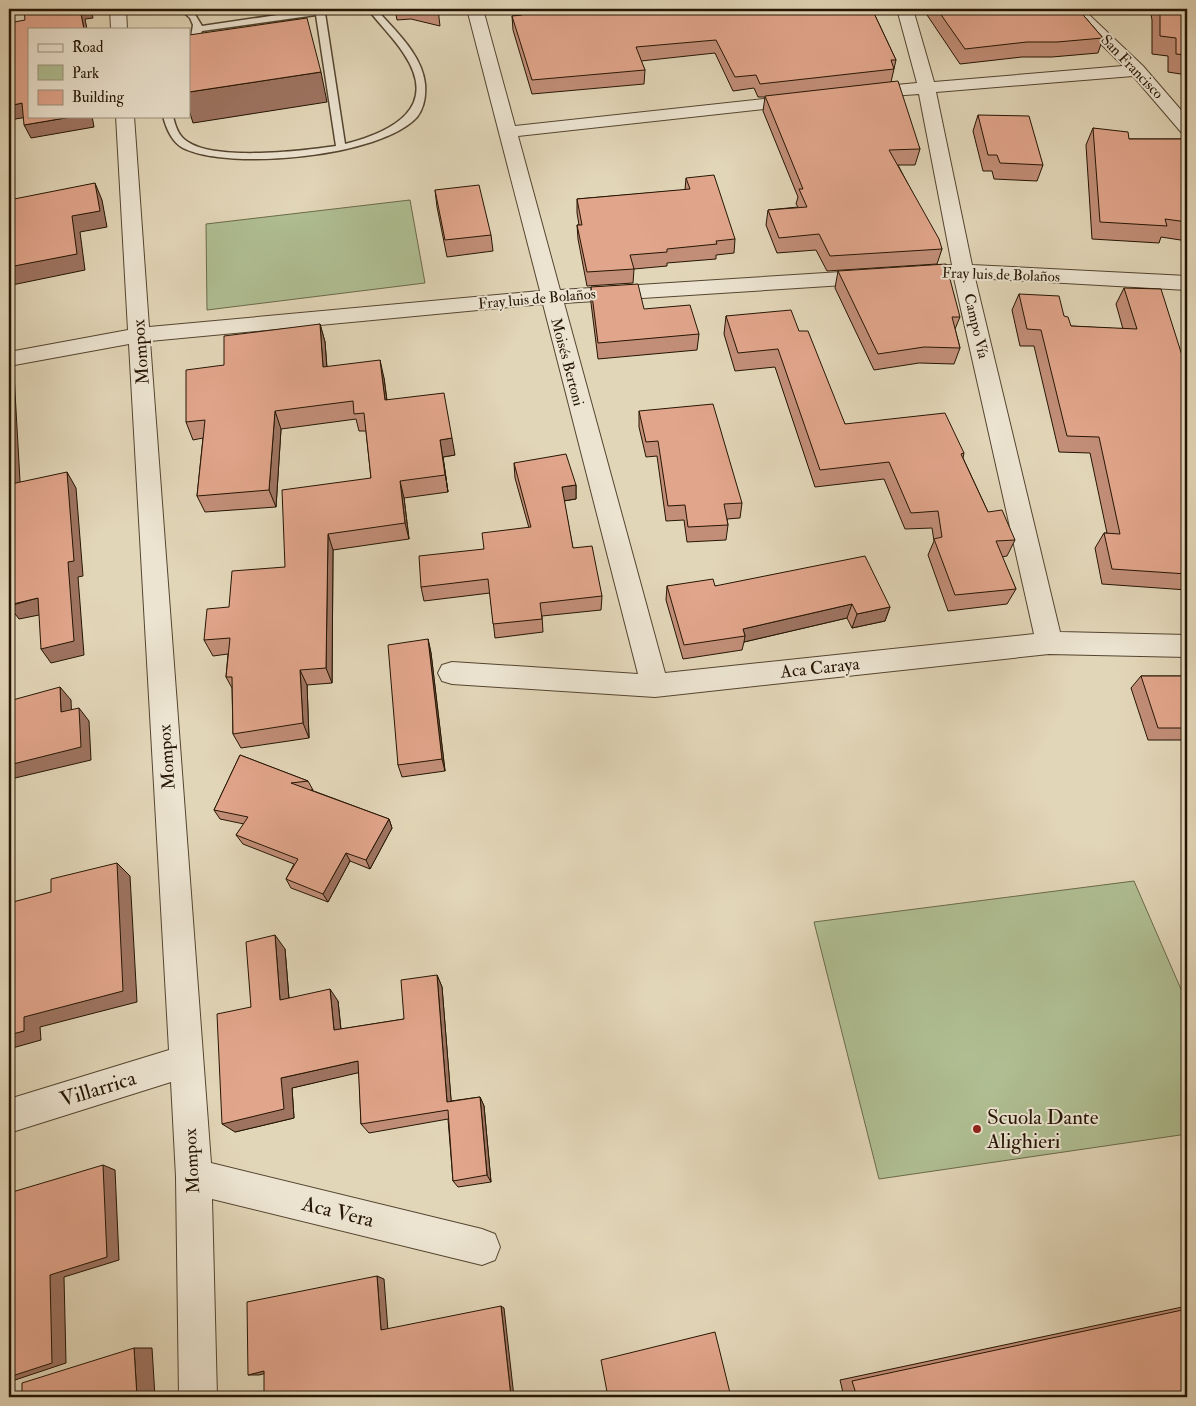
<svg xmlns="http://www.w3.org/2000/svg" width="1196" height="1406" font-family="'IM FELL Double Pica',serif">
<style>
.green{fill:#afbe92;stroke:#6a6a4a}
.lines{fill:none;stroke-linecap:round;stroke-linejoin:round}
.lane-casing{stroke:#544530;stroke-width:3}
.street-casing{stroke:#544530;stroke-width:2}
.lane{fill:#ece4d1;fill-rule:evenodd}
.street{fill:#ece4d1;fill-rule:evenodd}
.wall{fill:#c28e78;stroke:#251503}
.shaded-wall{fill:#9e7461;stroke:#251503}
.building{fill:#e1a58b;stroke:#251503}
.poi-dot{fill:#8f2418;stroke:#ece4d1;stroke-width:2}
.labels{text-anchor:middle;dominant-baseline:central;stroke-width:4;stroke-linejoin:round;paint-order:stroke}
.far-street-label{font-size:15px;fill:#251503;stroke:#ece4d1}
.street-label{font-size:18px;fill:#251503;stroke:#ece4d1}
.near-street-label{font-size:21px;fill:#251503;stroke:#ece4d1}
.near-poi-label{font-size:21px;fill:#251503;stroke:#ece4d1;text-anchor:start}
</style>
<rect width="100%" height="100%" fill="#e2d6b8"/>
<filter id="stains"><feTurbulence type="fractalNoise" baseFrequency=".004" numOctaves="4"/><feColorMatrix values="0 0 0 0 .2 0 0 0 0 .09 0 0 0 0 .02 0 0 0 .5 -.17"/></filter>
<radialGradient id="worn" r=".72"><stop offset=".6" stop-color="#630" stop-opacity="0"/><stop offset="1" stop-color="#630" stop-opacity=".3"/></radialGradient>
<!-- green -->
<path class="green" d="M 410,200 L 425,283 L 207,310 L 206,224 Z
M 1134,881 L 1187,1003 L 1187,1134 L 879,1179 L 814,922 Z"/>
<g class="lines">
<defs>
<path id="lane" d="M 180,9 L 193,11 L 202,26 L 318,9 L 340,9 L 325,13 L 345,144 C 392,132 440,108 404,54 C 394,38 379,24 368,9 L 376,9 C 395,31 422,54 425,84 C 426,96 424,108 417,117 C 381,157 229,171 183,148 C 172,142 166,128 163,116 L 173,116 C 175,126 179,137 188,142 C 217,161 302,151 336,146 L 316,15 L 202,31 L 198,40 L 189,48 L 193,25 L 190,18 Z"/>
<path id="street" d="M 110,9 L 126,9 L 127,29 L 111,29 Z
M 467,9 L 483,9 L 515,126 L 801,95 L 807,96 L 810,100 L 807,104 L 801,105 L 518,136 L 560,290 L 952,265 L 919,94 L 864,98 L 858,97 L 855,93 L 858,89 L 864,88 L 917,83 L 897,9 L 913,9 L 934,82 L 1123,66 L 1066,9 L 1083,9 L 1143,66 L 1187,117 L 1187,133 L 1181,132 L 1133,76 L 936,92 L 972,265 L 1187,276 L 1187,290 L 975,278 L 1060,632 L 1187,635 L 1187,657 L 1049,654 L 655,697 L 452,684 L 442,681 L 438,673 L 442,665 L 452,662 L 638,674 L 543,304 L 150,341 L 211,1163 L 482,1229 L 495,1234 L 500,1247 L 495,1260 L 482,1265 L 212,1199 L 217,1397 L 179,1397 L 176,1177 L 171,1082 L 9,1133 L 9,1099 L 169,1050 L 129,344 L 9,366 L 9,352 L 128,330 L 116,116 L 134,116 L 149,327 L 540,291 ZM 954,278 L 1034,634 L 665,673 L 564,303 Z"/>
</defs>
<!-- lane casing -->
<use href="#lane" class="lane-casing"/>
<!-- street casing -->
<use href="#street" class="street-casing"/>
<!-- lane -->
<use href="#lane" class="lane"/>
<!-- street -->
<use href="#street" class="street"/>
</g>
<!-- wall -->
<path class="wall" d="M 395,9 L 438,9 L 440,26 L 411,19 L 397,20 Z
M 517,9 L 872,9 L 896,60 L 891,82 L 920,149 L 915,165 L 898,165 L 942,249 L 937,264 L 827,271 L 816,250 L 777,253 L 766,225 L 768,210 L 798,207 L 796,204 L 798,197 L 763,111 L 765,97 L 758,97 L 754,88 L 733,91 L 715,53 L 641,61 L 645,70 L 644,84 L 532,94 L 513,30 L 512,16 L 519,16 Z
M 923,9 L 1078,9 L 1103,38 L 1098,53 L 1052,57 L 1022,57 L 960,64 Z
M 1150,9 L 1187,9 L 1187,75 L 1168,72 L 1168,56 L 1152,54 L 1152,20 Z
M 978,115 L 1043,165 L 1037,181 L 994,179 L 992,171 L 983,171 L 973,131 Z
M 1093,128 L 1129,139 L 1187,139 L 1187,241 L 1161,237 L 1159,243 L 1092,239 L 1086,145 Z
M 686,178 L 735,239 L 734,253 L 716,255 L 716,259 L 667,263 L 667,266 L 634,269 L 633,283 L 587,286 L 578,239 L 577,225 L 579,225 L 577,213 L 577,199 L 685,190 Z
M 435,190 L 491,235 L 493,251 L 447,257 L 437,207 Z
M 838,271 L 960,317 L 955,329 L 960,348 L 954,364 L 919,363 L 874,370 L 835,288 Z
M 591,287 L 699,334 L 697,350 L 598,359 L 591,303 Z
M 1124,288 L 1187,368 L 1187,590 L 1102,584 L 1095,548 L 1104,533 L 1107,533 L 1090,453 L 1059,452 L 1034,346 L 1020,346 L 1012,310 L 1019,294 L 1064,316 L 1071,326 L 1123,329 L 1116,304 Z
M 726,316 L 799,331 L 845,424 L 964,453 L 963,458 L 988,512 L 1015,540 L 1007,556 L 1002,557 L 1016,589 L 1007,604 L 948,611 L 928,555 L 934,541 L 932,528 L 905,529 L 884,479 L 815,487 L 775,367 L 735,371 L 724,334 Z
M 320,324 L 325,342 L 327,367 L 384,378 L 387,400 L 455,455 L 443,457 L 448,492 L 404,498 L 409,539 L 333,550 L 332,683 L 307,685 L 309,738 L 241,748 L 233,734 L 232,688 L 226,677 L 228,654 L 213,656 L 204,640 L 229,607 L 285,567 L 371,478 L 366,431 L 359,431 L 356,419 L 281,429 L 276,507 L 205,512 L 197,496 L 203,438 L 193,440 L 186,422 L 224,365 Z
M 639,411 L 742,503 L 740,518 L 727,519 L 728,525 L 726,540 L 687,542 L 684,520 L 666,521 L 657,456 L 646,457 L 639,427 Z
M 514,463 L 576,485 L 576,499 L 564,501 L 573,548 L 602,596 L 601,610 L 542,616 L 543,632 L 495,638 L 490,593 L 424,601 L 421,587 L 484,549 L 529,528 L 515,478 Z
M 667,586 L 715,586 L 890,607 L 885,621 L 852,628 L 847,618 L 744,642 L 742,650 L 683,659 L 666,600 Z
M 428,639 L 431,653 L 445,771 L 402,777 L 398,765 Z
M 1141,676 L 1187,676 L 1187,740 L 1148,740 L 1131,688 Z
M 240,755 L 308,781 L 313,790 L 311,790 L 389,819 L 392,828 L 370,869 L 350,861 L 328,902 L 291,888 L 286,879 L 294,864 L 243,844 L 236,835 L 244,824 L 220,819 L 214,810 Z
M 285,949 L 289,998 L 338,1001 L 341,1029 L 404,1019 L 437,975 L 442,987 L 451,1101 L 480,1097 L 484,1106 L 491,1182 L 458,1187 L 453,1181 L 448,1119 L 369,1133 L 361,1124 L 359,1072 L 292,1088 L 294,1118 L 235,1132 L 251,1007 Z
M 1187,1306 L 1187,1397 L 844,1397 L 840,1380 Z"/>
<!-- shaded-wall -->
<path class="shaded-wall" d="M 80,9 L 91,9 L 93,18 L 85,19 L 87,29 L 84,29 Z
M 321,72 L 327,102 L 193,123 L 189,110 L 189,92 Z
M 22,103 L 28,117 L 9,120 L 9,106 Z
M 77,116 L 92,116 L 94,127 L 31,138 L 24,125 Z
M 95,183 L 102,200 L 107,227 L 80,232 L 85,270 L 12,285 L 14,307 L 9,308 L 9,267 L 72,216 Z
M 320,324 L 325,342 L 328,385 L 323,367 Z
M 380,360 L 384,378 L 389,418 L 385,400 Z
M 9,364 L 14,374 L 21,499 L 11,484 L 9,437 Z
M 275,411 L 281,429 L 276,507 L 269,490 Z
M 452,438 L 455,455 L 443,457 L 448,492 L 440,440 Z
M 67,472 L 76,488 L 83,576 L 78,577 L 84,655 L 51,663 L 41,649 L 68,562 Z
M 400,481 L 404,498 L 409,539 L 405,523 Z
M 576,485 L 576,499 L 562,501 L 562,487 Z
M 328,534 L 333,550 L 332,683 L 326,668 Z
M 38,598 L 49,613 L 19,619 L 9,606 Z
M 852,604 L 847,618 L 744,642 L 745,636 L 743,629 Z
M 890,607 L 885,621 L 852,628 L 857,614 Z
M 428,639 L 431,653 L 445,771 L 442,759 Z
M 300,670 L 307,685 L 309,738 L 303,723 Z
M 60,687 L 71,700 L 72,725 L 61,712 Z
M 79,708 L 89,721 L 91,760 L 15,778 L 9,772 L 9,765 Z
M 389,819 L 392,828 L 370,869 L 366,860 Z
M 346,853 L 350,861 L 328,902 L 323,894 Z
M 117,863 L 130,876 L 137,1002 L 40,1027 L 41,1040 L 9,1049 L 9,1035 L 24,1017 Z
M 275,935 L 285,949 L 290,1012 L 280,1000 Z
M 437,975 L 442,987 L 452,1111 L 447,1102 Z
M 330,989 L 338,1001 L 342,1041 L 334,1030 Z
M 358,1061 L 366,1071 L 292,1088 L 294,1118 L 235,1132 L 222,1124 L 281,1078 Z
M 480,1097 L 484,1106 L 491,1182 L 487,1175 Z
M 103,1165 L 115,1170 L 119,1260 L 64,1277 L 66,1363 L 9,1382 L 9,1377 L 50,1275 Z
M 377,1276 L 384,1279 L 388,1331 L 381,1330 Z
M 501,1306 L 504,1308 L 514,1397 L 511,1397 Z
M 134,1348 L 152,1348 L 155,1397 L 137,1397 Z
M 264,1371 L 275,1371 L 259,1375 L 248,1375 Z"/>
<!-- building -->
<path class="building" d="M 24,9 L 80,9 L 84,29 L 29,29 L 29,116 L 77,116 L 24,125 L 22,103 L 9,106 L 9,23 L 25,20 Z
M 520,9 L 872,9 L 896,60 L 891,60 L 894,69 L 760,84 L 756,75 L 735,77 L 716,40 L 636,47 L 645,70 L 532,80 L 512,16 L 522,15 Z
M 937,9 L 1078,9 L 1103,38 L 1057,42 L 1027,42 L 965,49 Z
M 1160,9 L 1187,9 L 1187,55 L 1176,54 L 1176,38 L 1160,36 Z
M 307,18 L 321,72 L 189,92 L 189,35 Z
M 898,81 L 920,149 L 889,150 L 939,239 L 942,249 L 830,256 L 819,234 L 779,238 L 768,210 L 807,207 L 799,189 L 803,189 L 765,96 Z
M 978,115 L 1029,116 L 1043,165 L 1000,163 L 997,155 L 988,155 Z
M 1093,128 L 1128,132 L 1129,139 L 1187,139 L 1187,222 L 1165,219 L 1167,226 L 1100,222 Z
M 714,175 L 735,239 L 716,241 L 717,244 L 667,249 L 667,252 L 630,255 L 634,269 L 587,272 L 577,225 L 582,225 L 577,199 L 690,189 L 686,178 Z
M 95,183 L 100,211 L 72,216 L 77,254 L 9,267 L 9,200 Z
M 479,185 L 491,235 L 445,240 L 435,190 Z
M 946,264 L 960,317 L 952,317 L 960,348 L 924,347 L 878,354 L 838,271 Z
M 638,284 L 644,309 L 690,305 L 699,334 L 598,343 L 591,287 Z
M 1124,288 L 1161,289 L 1186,368 L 1187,368 L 1187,574 L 1112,569 L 1104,533 L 1120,534 L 1099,437 L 1067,436 L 1041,330 L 1027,329 L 1019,294 L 1059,296 L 1064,316 L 1068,317 L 1071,326 L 1137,329 Z
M 791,310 L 799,331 L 808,331 L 845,424 L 945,413 L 964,453 L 961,454 L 988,512 L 1002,510 L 1015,540 L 996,541 L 1016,589 L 955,595 L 934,539 L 942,537 L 938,511 L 911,513 L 889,462 L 820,470 L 778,349 L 738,353 L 726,316 Z
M 320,324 L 323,367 L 380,360 L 385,400 L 444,393 L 452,438 L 440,440 L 445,475 L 400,481 L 405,523 L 328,534 L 326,668 L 300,670 L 303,723 L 233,734 L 232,677 L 226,677 L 230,638 L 204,640 L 207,609 L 229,607 L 232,571 L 285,567 L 282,490 L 371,478 L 364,413 L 354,414 L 353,401 L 275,411 L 269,490 L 197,496 L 205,420 L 186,422 L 186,370 L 224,365 L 224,336 Z
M 713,404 L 742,503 L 724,504 L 728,525 L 688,527 L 685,505 L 668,506 L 658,441 L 646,442 L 639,411 Z
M 9,437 L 11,484 L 67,472 L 74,561 L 68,562 L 74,641 L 41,649 L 38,598 L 9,605 Z
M 566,454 L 576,485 L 562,487 L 573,548 L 592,546 L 602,596 L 540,603 L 542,619 L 493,624 L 488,579 L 421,587 L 419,556 L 484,549 L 482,533 L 531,527 L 514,463 Z
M 865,556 L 890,607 L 857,614 L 852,604 L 743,629 L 745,636 L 684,645 L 667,586 L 713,579 L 715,586 Z
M 428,639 L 442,759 L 398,765 L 388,645 Z
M 1141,676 L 1187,676 L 1187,728 L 1158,728 Z
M 60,687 L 61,712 L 79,708 L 81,747 L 9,765 L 9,701 Z
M 240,755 L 308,781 L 291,783 L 389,819 L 366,860 L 346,853 L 323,894 L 286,879 L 298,859 L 236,835 L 248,817 L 214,810 Z
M 117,863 L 123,991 L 24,1017 L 24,1031 L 9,1035 L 9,903 L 51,892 L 51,879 Z
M 275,935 L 280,1000 L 330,989 L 334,1030 L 404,1019 L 401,980 L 437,975 L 447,1102 L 480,1097 L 487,1175 L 453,1181 L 448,1110 L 361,1124 L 358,1061 L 281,1078 L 284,1109 L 222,1124 L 217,1014 L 251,1007 L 246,942 Z
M 103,1165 L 107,1257 L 50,1275 L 52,1363 L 9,1377 L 9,1193 Z
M 377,1276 L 381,1330 L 501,1306 L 511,1397 L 386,1397 L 386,1393 L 366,1397 L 264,1397 L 264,1371 L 248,1375 L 247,1302 Z
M 1187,1309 L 1187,1397 L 857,1397 L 852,1381 Z
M 715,1332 L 731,1397 L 608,1397 L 601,1360 Z
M 134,1348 L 137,1397 L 22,1397 L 22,1383 Z"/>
<!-- markers -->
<circle class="poi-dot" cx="977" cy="1129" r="5"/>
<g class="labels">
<!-- far-street labels -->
<g class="far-street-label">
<text transform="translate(1132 67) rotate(46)">San Francisco</text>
<text transform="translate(1001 275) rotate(2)">Fray luis de Bolaños</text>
<text transform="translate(537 299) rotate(-5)">Fray luis de Bolaños</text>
<text transform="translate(976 326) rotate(77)">Campo Vía</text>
<text transform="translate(567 362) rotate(75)">Moisés Bertoni</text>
</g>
<!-- street labels -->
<g class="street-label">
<text transform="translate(141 352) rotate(-94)">Mompox</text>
<text transform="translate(820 668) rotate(-6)">Aca Caraya</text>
<text transform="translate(167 757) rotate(-94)">Mompox</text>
<text transform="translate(192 1161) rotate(-93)">Mompox</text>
</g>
<!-- near-street labels -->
<g class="near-street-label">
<text transform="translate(98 1089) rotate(-17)">Villarrica</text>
<text transform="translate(338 1212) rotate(14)">Aca Vera</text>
</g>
<!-- near-poi labels -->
<g class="near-poi-label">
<text x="987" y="1117">Scuola Dante<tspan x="987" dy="24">Alighieri</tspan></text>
</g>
</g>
<!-- margin -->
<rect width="1196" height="1406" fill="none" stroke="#e2d6b8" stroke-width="30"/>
<rect x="10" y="10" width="1176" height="1386" fill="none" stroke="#251503" stroke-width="2.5"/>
<rect x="15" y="15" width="1166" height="1376" fill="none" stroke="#251503"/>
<!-- legend -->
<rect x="28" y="28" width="162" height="90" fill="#ece4d1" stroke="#9c917f"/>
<rect x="38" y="44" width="25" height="8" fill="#ece4d1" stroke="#9c917f"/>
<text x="72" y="52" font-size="15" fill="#251503">Road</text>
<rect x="38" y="65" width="25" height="15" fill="#afbe92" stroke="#9c917f"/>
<text x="72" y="78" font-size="15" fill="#251503">Park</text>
<rect x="38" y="90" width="25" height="15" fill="#e1a58b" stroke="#9c917f"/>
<text x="72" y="102" font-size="15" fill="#251503">Building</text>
<rect width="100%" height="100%" filter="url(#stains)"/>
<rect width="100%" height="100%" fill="url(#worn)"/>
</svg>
